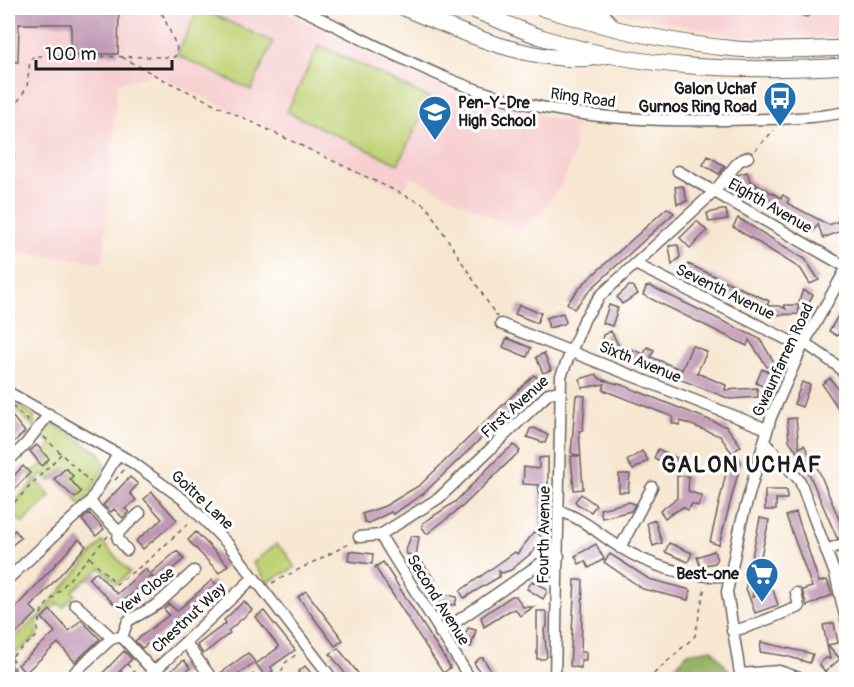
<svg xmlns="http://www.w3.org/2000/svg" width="854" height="687" font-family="Pangolin,sans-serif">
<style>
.built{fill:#f7cfd0}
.green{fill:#bfd275;stroke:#6e7748;stroke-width:1.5}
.forest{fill:#97b466;stroke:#5a6841;stroke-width:1.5}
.building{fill:#c096b3}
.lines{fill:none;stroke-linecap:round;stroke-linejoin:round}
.minor-casing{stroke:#69635b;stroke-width:13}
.highway-casing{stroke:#69635b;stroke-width:17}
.path{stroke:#69635b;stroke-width:1.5;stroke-dasharray:4.5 4.5;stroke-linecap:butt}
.minor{stroke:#fff;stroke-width:10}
.highway{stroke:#fff;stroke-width:15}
.labels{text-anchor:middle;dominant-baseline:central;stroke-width:6;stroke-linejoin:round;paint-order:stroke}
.poi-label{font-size:16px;font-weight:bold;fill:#1c1c1c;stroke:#fff;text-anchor:end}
.street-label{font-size:16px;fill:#1c1c1c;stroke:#fff}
.district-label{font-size:22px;font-weight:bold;letter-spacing:1.5px;fill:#1c1c1c;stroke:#fff}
</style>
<rect width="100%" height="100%" fill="#fff"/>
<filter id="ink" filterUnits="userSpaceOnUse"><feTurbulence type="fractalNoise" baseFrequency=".0167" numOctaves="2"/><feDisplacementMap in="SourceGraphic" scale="12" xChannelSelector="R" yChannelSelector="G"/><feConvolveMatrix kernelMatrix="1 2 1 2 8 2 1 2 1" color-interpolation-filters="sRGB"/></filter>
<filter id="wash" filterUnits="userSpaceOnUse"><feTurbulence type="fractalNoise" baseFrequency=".008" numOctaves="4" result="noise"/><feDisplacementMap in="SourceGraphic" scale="24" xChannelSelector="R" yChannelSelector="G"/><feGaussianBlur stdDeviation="1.35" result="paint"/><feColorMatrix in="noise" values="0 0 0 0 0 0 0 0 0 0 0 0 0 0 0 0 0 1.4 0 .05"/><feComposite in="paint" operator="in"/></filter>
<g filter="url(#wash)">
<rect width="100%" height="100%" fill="#f7e6d0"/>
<!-- built -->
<path class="built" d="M 8,8 L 276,8 L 455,93 L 576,124 L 573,157 L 562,184 L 539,216 L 518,231 L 412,177 L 402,191 L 154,74 L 117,84 L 103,262 L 8,252 Z
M 609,8 L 846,8 L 846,34 L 841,37 L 740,37 L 624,13 Z"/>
<!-- green -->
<path class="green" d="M 199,8 L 273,42 L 251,90 L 177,55 Z
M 319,45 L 430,98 L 398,164 L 287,112 Z
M 8,398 L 34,415 L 34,427 L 13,407 L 8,410 Z
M 55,425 L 101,454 L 104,467 L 86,500 L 80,505 L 75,498 L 81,492 L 70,479 L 73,475 L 65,468 L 50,481 L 42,473 L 37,480 L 50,496 L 23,523 L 16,517 L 8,526 L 8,509 L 35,481 L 29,474 L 50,459 L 44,452 L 52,445 L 40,433 L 48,426 Z
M 102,542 L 130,572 L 117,584 L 101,568 L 72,591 L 75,595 L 63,607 L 58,603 L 38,621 L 36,637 L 12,656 L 9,644 L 40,615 Z
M 276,544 L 286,553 L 295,568 L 267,582 L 253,563 Z"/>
<!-- forest -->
<path class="forest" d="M 712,649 L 735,679 L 664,679 L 688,653 Z"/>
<g id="blocks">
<!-- building -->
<path class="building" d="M 8,8 L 119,9 L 118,54 L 71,54 L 71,24 L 19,24 L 18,62 L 8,62 Z
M 708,156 L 725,166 L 719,174 L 703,165 Z
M 747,172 L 750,181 L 781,198 L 783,195 L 789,199 L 787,203 L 829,225 L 846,218 L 846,229 L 823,238 L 818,224 L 813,232 L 794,222 L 753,198 L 757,186 L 742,190 L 737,175 Z
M 683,186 L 687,201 L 677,204 L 675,187 Z
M 667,208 L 674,213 L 591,289 L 574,309 L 567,303 L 584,283 Z
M 722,210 L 726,210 L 728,219 L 709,222 L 707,213 Z
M 738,218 L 805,259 L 819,280 L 810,284 L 801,269 L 733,227 Z
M 697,221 L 707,231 L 690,248 L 680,238 Z
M 678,245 L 680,257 L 672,265 L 669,246 Z
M 688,264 L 769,301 L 767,306 L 780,306 L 786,309 L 784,305 L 798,305 L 799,314 L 771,315 L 684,272 Z
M 629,286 L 633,286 L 638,294 L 622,304 L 617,297 Z
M 650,286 L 760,339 L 774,362 L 767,367 L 749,340 L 747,346 L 643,295 L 646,287 Z
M 803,290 L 813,295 L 807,306 L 799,301 Z
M 519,305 L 541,313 L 537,323 L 515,314 Z
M 609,305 L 618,308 L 612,326 L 603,323 Z
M 841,311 L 846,314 L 846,319 L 837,336 L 829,331 Z
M 563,313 L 566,322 L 564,324 L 549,328 L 546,318 Z
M 611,331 L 620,348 L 612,352 L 602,339 L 603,335 Z
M 507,338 L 531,348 L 527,357 L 503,347 Z
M 692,345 L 707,352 L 697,373 L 726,385 L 725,390 L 757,388 L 758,397 L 730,399 L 621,356 L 625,347 L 644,354 L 647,347 L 654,350 L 651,357 L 682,370 Z
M 544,353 L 551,370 L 543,373 L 536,357 Z
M 762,369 L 771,373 L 765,387 L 756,383 Z
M 596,374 L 600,379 L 622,385 L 727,427 L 741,446 L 732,453 L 720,436 L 681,421 L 679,425 L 672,423 L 673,417 L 603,390 L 605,384 L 582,388 L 580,379 Z
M 534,375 L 541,381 L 422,495 L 393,514 L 391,512 L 369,523 L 365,522 L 362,514 L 385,506 L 420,485 Z
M 830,378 L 846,400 L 846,420 L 822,384 Z
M 802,382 L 810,385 L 802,407 L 794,404 Z
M 576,395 L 585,396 L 583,430 L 579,431 L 583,489 L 574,490 L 571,456 L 580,456 L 571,453 Z
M 8,411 L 25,432 L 8,447 Z
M 796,418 L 799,448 L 804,445 L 819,471 L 846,536 L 837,538 L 804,462 L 789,440 L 787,419 Z
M 534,428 L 548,435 L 545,443 L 527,437 L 530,429 Z
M 37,445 L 49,459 L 42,466 L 30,451 Z
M 514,445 L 520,451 L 463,506 L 427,534 L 422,527 L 423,523 L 455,502 L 502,454 Z
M 658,449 L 681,460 L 677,468 L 654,458 Z
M 642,451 L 648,460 L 633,470 L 627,461 Z
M 730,456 L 739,458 L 741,462 L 719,545 L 710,542 Z
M 548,457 L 548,527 L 539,528 L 539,485 L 523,484 L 524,467 L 539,469 L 539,458 Z
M 23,466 L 30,473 L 8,496 L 8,482 Z
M 66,468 L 73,476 L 70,479 L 81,492 L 75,498 L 54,479 Z
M 619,474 L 630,474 L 628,492 L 619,492 Z
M 677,476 L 689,476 L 688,491 L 702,496 L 698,506 L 692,504 L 688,510 L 683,507 L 665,518 L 660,511 L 677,498 Z
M 130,477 L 138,484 L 130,493 L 136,500 L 125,509 L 129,512 L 123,518 L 114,509 L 111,512 L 103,505 Z
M 765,490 L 787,490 L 787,499 L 776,499 L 776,510 L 765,510 Z
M 152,492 L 177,520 L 143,549 L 136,541 L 162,519 L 144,499 Z
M 581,494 L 596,505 L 591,512 L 577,504 L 575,501 Z
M 629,502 L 635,504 L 631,511 L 602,518 L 600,509 Z
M 796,512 L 819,582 L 827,580 L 832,595 L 807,606 L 802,590 L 812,587 L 786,516 Z
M 89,513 L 104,529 L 96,536 L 82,520 Z
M 760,518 L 769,520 L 752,597 L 773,590 L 778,605 L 755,613 L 747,591 L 745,590 Z
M 655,520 L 662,543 L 653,546 L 647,523 Z
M 15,530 L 21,538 L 8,548 L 8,535 Z
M 535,531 L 542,537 L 534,551 L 511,570 L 502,573 L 499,571 L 499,577 L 464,598 L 460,591 L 515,552 L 517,554 Z
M 196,532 L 228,565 L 219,573 L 188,540 Z
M 411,536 L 419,537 L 416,556 L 407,554 L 406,550 Z
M 79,539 L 86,546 L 31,607 L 37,613 L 16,634 L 8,624 L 8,602 L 14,609 Z
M 669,543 L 692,553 L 688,562 L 665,552 Z
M 596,544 L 604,559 L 589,568 L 585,561 L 579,564 L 575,556 Z
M 177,551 L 184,559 L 157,582 L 152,576 L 117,607 L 89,579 L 96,572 L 117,594 L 145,569 L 150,574 Z
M 349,551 L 373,554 L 372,564 L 348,561 Z
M 714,551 L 717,560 L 715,563 L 700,566 L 697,557 Z
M 610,554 L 649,579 L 687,589 L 690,591 L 688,600 L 643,589 L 604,562 Z
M 383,562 L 449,665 L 450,668 L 443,673 L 375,567 Z
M 422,562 L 436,582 L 426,588 L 413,568 Z
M 212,580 L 219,587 L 172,630 L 170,628 L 142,648 L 135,641 L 169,615 L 164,609 L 169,604 L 177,611 Z
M 575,580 L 583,580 L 581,652 L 586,652 L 586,660 L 581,660 L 581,668 L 570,666 Z
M 532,581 L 546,588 L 547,592 L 543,599 L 527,589 Z
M 306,591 L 343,640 L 335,646 L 298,597 Z
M 439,593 L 457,597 L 455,605 L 440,604 L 437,601 Z
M 512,596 L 516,596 L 523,607 L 534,607 L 520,616 L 515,609 L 509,611 L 484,627 L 481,617 Z
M 244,601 L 252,610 L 228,631 L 230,633 L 203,654 L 197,645 L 226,623 L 224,620 Z
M 50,610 L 69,631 L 81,620 L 100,639 L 75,662 L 58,643 L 25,673 L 18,665 L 55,632 L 42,618 Z
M 264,611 L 295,650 L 271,667 L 273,671 L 265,676 L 256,664 L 279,647 L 256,617 Z
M 537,611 L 545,611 L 547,614 L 547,627 L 544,629 L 547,657 L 544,659 L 537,659 Z
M 834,623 L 838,643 L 828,645 L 840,659 L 825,672 L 819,664 L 826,658 L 830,659 L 823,625 Z
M 468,628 L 476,630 L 471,647 L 464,645 L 462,642 Z
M 761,642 L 813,654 L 810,663 L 786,656 L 760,652 Z
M 338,648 L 354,668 L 363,680 L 350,680 L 330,654 Z
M 124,651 L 132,659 L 117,674 L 112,680 L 96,680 Z
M 248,653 L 255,662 L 230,680 L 222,680 L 218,675 Z
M 8,657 L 9,657 L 16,680 L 8,680 Z
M 480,658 L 483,658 L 497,680 L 485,680 L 474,663 Z
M 184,660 L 190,668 L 176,680 L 159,680 Z
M 305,666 L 310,672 L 316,680 L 304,680 L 298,672 Z"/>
</g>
</g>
<g filter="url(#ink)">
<use href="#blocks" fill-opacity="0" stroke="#69635b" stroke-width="1.5"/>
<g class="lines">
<defs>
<path id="minor" d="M 299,8 C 349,32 399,59 451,80 C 538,116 631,122 724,120 C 765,119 806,120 846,112
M 800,8 L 806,11
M 8,135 L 8,157
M 678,171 L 846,267
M 635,264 L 802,347
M 501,324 L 767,429
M 805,343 L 839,367 L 846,377
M 8,392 L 132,462 L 184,500 L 228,544 L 333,680
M 764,441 L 800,481 L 835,574 L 846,620
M 8,461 L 25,445 L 49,414
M 90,502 L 119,532 L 140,513
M 559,511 C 581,517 599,534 618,546 C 653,568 689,578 729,576
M 119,532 L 118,539 L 127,550
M 380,535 L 471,680
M 359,537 L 380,535 L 439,498 L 549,393 L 561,391
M 620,548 L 652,487
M 826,550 L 846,543
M 9,578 L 90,502 L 118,454
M 75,604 L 112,638
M 732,631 C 756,626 776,615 799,607 L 796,593
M 440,633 L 551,556 L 559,556
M 122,637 L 154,672
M 185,642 L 213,680
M 75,672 L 112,638 L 122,637 L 128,621 L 158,604 L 194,571
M 740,674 L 779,671 L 805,680
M 145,680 L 253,578
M 555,680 L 561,376 L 585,318 L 600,296 L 714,192 L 739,161 L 748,157
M 741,680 L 727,592 L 741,523 L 771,417 L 802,347 L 846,269"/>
<path id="highway" d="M 404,8 C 462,33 546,71 610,55
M 469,8 C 494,18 519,30 544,38 C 640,70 747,72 846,66
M 542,8 C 605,28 670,43 736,49 C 772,52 810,49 846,48
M 582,8 L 602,15 L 610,24"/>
</defs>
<!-- minor casing -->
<use href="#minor" class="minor-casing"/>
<!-- highway casing -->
<use href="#highway" class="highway-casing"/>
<!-- path -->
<path class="path" d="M 122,57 L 162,79 L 421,203 L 427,207 L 497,317
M 8,117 L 27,87 L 30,60 L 34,56 L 175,57 L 177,48 L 163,15 L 158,14
M 755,150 L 774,130
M 12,406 L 30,423
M 44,437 L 90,482
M 115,480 L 124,470
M 8,509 L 61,454
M 90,558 L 117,584 L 150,559 L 190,522
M 272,583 L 351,543
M 8,640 L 15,670 L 22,680
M 12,656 L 36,637 L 42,610 L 108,536
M 127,664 L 136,674
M 120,670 L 129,680
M 114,677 L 116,680
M 246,680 L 253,674 L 258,680
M 278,680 L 285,663 L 298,653
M 647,680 L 695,636 L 705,586
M 652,680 L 654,673"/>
<!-- minor -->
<use href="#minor" class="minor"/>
<!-- highway -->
<use href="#highway" class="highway"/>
</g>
</g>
<!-- icons -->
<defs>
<symbol id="bus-pin" viewBox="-11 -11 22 30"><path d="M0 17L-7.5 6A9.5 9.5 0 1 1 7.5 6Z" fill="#1f6fb2" stroke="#fff"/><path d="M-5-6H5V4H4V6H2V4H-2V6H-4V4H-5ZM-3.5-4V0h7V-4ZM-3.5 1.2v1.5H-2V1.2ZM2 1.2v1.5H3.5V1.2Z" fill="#fff"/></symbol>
<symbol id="school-pin" viewBox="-11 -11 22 30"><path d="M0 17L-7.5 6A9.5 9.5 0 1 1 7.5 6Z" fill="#1f6fb2" stroke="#fff"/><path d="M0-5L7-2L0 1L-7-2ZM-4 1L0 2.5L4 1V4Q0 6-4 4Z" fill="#fff"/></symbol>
<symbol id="supermarket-pin" viewBox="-11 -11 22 30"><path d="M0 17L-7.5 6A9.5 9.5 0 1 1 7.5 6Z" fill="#1f6fb2" stroke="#fff"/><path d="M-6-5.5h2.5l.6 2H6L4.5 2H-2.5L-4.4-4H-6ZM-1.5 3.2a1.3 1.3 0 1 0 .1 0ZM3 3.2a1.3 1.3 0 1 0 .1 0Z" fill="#fff"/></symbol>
</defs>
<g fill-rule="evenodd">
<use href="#bus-pin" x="761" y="79" width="38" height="52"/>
<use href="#school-pin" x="416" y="93" width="38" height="52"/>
<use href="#supermarket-pin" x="743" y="555" width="38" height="52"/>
</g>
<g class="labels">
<!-- poi labels -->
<g class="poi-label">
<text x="757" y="89">Galon Uchaf<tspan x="757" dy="18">Gurnos Ring Road</tspan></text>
<text x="458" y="103" text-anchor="start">Pen-Y-Dre<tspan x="458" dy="18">High School</tspan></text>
<text x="739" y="574">Best-one</text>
</g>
<!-- street labels -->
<g class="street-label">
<text transform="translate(583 98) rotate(8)">Ring Road</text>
<text transform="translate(770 206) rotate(30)">Eighth Avenue</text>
<text transform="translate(725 292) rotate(26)">Seventh Avenue</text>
<text transform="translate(783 360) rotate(-65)">Gwaunfarren Road</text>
<text transform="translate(640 362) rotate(22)">Sixth Avenue</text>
<text transform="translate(515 407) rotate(-42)">First Avenue</text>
<text transform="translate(202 500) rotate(43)">Goitre Lane</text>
<text transform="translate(544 535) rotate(-89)">Fourth Avenue</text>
<text transform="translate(146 591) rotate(-38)">Yew Close</text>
<text transform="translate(438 600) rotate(58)">Second Avenue</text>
<text transform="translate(189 618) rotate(-43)">Chestnut Way</text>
</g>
<!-- district labels -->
<g class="district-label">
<text x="742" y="465">GALON UCHAF</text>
</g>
</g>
<!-- margin -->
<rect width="854" height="687" fill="none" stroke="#fff" stroke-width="30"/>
<!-- scale -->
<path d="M36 60v9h136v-9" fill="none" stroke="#1c1c1c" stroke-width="3"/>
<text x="45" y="60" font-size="18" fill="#1c1c1c" stroke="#ffffff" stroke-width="4.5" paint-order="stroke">100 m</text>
</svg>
